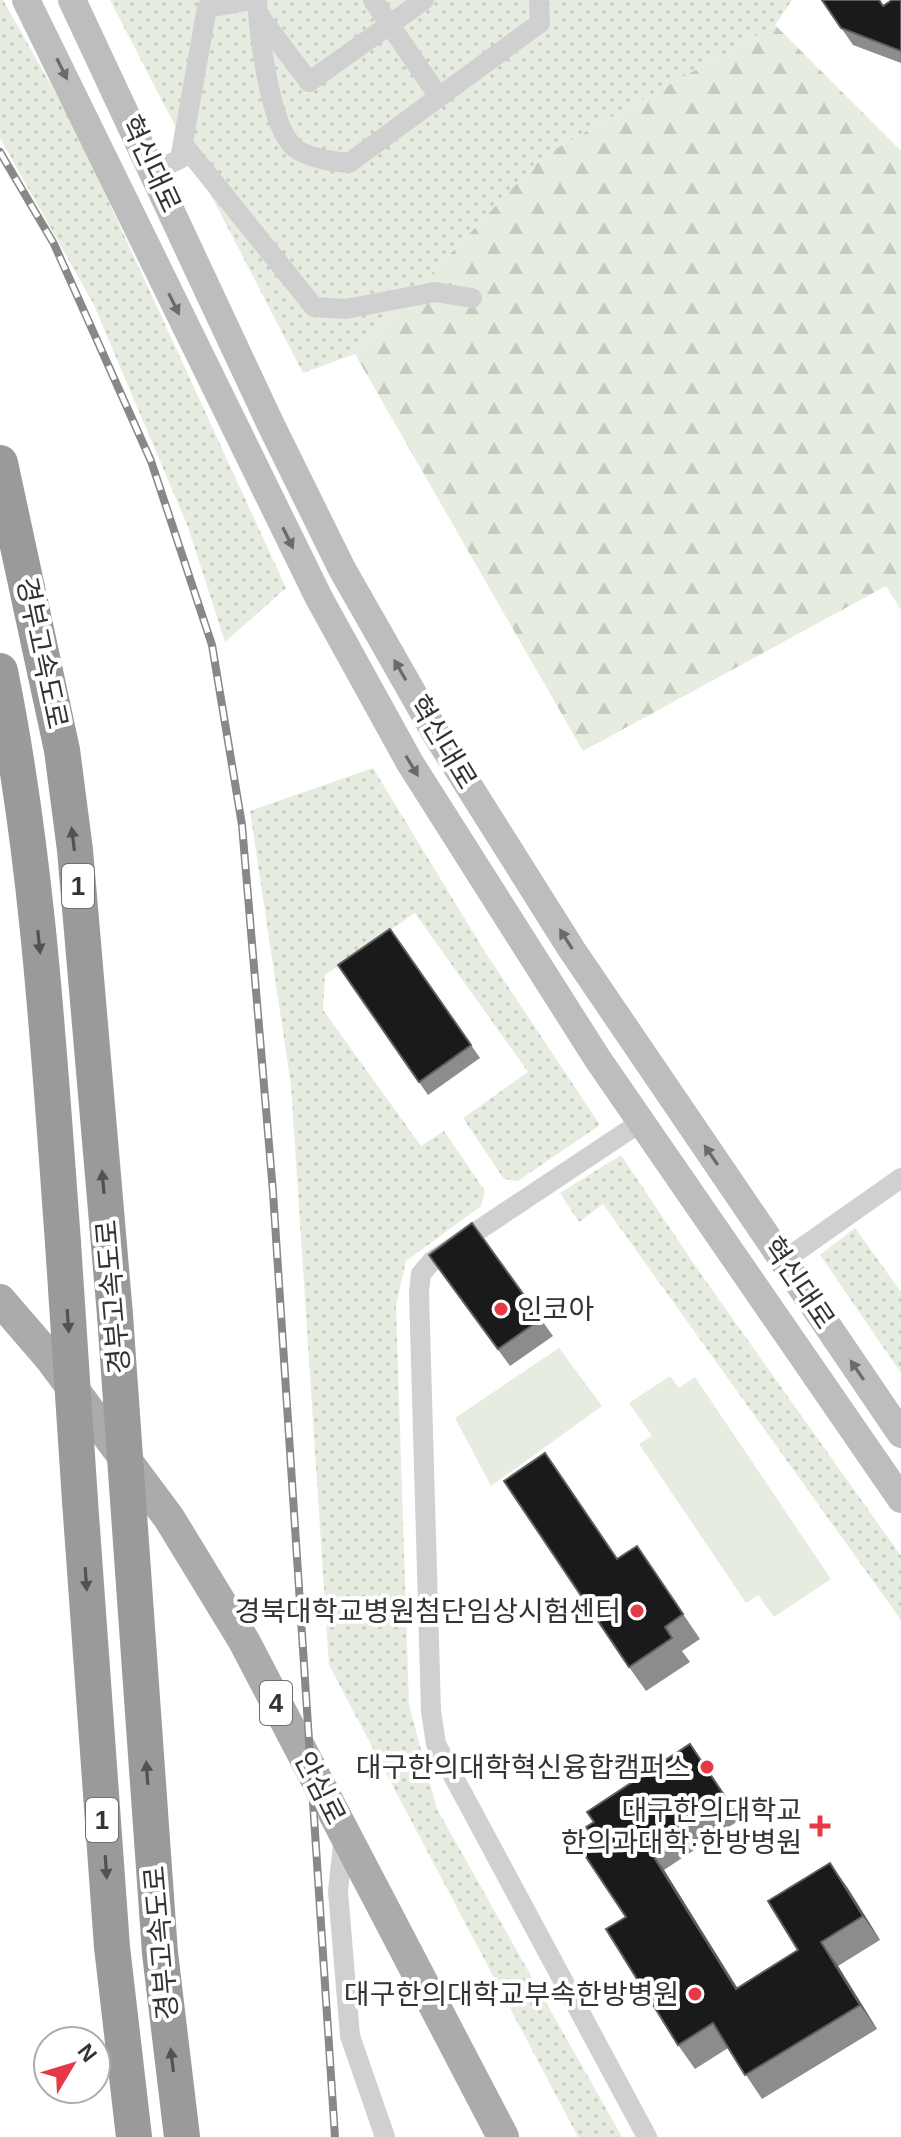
<svg xmlns="http://www.w3.org/2000/svg" width="901" height="2137" font-family="Arial,'Noto Sans KR',sans-serif">
<style>
.green{fill:url(#green-dots)}
.forest{fill:url(#forest-firs)}
.pitch{fill:#e6ecdf}
.lines{fill:none;stroke-linecap:round;stroke-linejoin:round}
.street{stroke:#d0d0d0;stroke-width:20}
.secondary{stroke:#bdbdbd;stroke-width:28}
.primary{stroke:#ababab;stroke-width:32}
.highway{stroke:#9a9a9a;stroke-width:36}
.rail-casing{stroke:#888;stroke-width:8}
.rail{stroke:#fff;stroke-width:5;stroke-dasharray:15;stroke-linecap:butt}
.highway-bridge{stroke:#9a9a9a;stroke-width:36}
.wall{fill:#8c8c8c}
.shaded-wall{fill:#5f5f5f}
.building{fill:#1a1a1a;stroke:#5f5f5f;stroke-width:2}
.oneway{fill:#6a6a6a}
.oneway2{fill:#525252}
.poi-dot{fill:#e63946;stroke:#fff;stroke-width:3}
.labels{text-anchor:middle;dominant-baseline:central;stroke-width:8;stroke-linejoin:round;paint-order:stroke}
.shield{fill:#fff;stroke:#707070;stroke-width:2}
.shield-label{font-size:26px;font-weight:bold;fill:#333}
.street-label{font-size:28px;fill:#333;stroke:#fff}
.poi-label{font-size:28px;fill:#333;stroke:#fff;text-anchor:end}
</style>
<defs>
<pattern id="green-dots" width="8" height="8" patternUnits="userSpaceOnUse" patternTransform="scale(2)"><rect width="8" height="8" fill="#e6ecdf"/><path d="M2 2h.1M6 6h.1" fill="none" stroke="#c6cbc0" stroke-width="1.8" stroke-linecap="round"/></pattern>
<pattern id="forest-firs" width="22" height="20" patternUnits="userSpaceOnUse" patternTransform="scale(2)"><rect width="22" height="20" fill="#e6ecdf"/><path d="M5 1l3.5 6h-7zM16 11l3.5 6h-7z" fill="#c6cbc0"/></pattern>
</defs>
<rect width="100%" height="100%" fill="#fff"/>
<!-- green -->
<path class="green" d="M 0,0 L 3,0 L 73,124 L 286,588 L 225,642 L 188,527 L 93,303 L 0,138 Z
M 110,0 L 792,0 L 775,25 L 543,156 L 355,354 L 303,373 Z
M 373,768 L 485,952 L 600,1125 L 518,1181 L 504,1179 L 463,1118 L 528,1072 L 415,913 L 325,975 L 323,1010 L 421,1146 L 444,1131 L 485,1191 L 481,1206 L 406,1261 L 396,1306 L 409,1705 L 437,1809 L 622,2137 L 578,2137 L 329,1665 L 291,1085 L 250,811 Z
M 621,1155 L 698,1270 L 901,1556 L 901,1620 L 603,1204 L 579,1222 L 560,1193 Z
M 855,1228 L 901,1292 L 901,1373 L 820,1255 Z"/>
<!-- forest -->
<path class="forest" d="M 775,25 L 901,151 L 901,610 L 886,586 L 583,751 L 355,354 L 543,156 Z"/>
<!-- pitch -->
<path class="pitch" d="M 559,1348 L 602,1406 L 491,1486 L 455,1418 Z
M 670,1376 L 679,1388 L 695,1377 L 831,1579 L 774,1617 L 758,1595 L 746,1603 L 639,1444 L 652,1436 L 629,1403 Z"/>
<g class="lines">
<!-- street -->
<path class="street" d="M 257,0 C 259,34 269,119 291,144 C 301,157 333,162 349,163 L 540,23 L 539,0
M 373,0 L 439,97
M 258,14 L 309,82 L 424,0
M 183,144 L 314,307 L 346,309 L 435,292 L 472,298
M 154,171 L 180,159 L 207,8 L 252,0
M 641,1122 L 432,1261 L 421,1274 L 419,1292 L 431,1711 L 436,1744 L 647,2137
M 783,1261 L 901,1178
M 344,1835 L 338,1891 L 350,2036 L 385,2137"/>
<!-- secondary -->
<path class="secondary" d="M 26,0 L 319,598 L 410,763 L 597,1058 L 901,1499
M 72,0 L 270,423 L 342,569 L 436,734 L 572,950 L 901,1434"/>
<!-- primary -->
<path class="primary" d="M 0,1300 L 50,1358 L 169,1518 L 244,1641 L 503,2137"/>
<!-- highway -->
<path class="highway" d="M 0,463 L 62,750 L 75,850 L 115,1315
M 0,671 C 38,859 49,1052 63,1243
M 80,1501 L 112,1947 L 134,2137
M 133,1571 L 160,1953 L 182,2137"/>
<defs>
<path id="rail" d="M 0,152 L 54,244 L 151,461 L 212,645 L 242,825 L 273,1192 L 335,2137"/>
</defs>
<!-- rail casing -->
<use href="#rail" class="rail-casing"/>
<!-- rail -->
<use href="#rail" class="rail"/>
<!-- highway-bridge -->
<path class="highway-bridge" d="M 63,1243 L 80,1501
M 115,1315 L 133,1571"/>
</g>
<!-- wall -->
<path class="wall" d="M 822,0 L 884,6 L 901,0 L 901,63 L 853,45 Z
M 390,929 L 480,1058 L 428,1095 L 338,965 Z
M 472,1223 L 553,1336 L 510,1366 L 441,1272 Z
M 637,1546 L 700,1639 L 682,1651 L 690,1662 L 646,1691 L 629,1667 L 617,1559 Z
M 690,1744 L 741,1819 L 664,1870 L 737,1988 L 798,1950 L 847,1887 L 880,1940 L 838,1966 L 877,2029 L 762,2099 L 728,2048 L 695,2069 L 678,2045 L 594,1839 L 594,1822 Z"/>
<!-- shaded-wall -->
<path class="shaded-wall" d="M 647,1846 L 664,1870 L 753,2013 L 736,1989 Z
M 830,1863 L 847,1887 L 880,1940 L 863,1916 Z
M 821,1942 L 838,1966 L 877,2029 L 860,2005 Z"/>
<!-- building -->
<path class="building" d="M 822,0 L 879,0 L 883,6 L 892,0 L 901,0 L 901,51 L 841,28 Z
M 390,929 L 471,1045 L 419,1082 L 338,965 Z
M 472,1223 L 541,1319 L 498,1349 L 429,1255 Z
M 545,1453 L 617,1559 L 637,1546 L 683,1614 L 665,1627 L 672,1638 L 629,1667 L 504,1481 Z
M 690,1744 L 724,1795 L 647,1846 L 736,1989 L 798,1950 L 768,1901 L 830,1863 L 863,1916 L 821,1942 L 860,2005 L 745,2075 L 713,2023 L 678,2045 L 606,1929 L 626,1917 L 580,1848 L 594,1839 L 586,1827 L 594,1822 L 587,1812 Z"/>
<!-- one-way arrows -->
<defs><path id="oneway-solid" d="M-6-.8H1V-3.2L6.5 0L1 3.2V.8H-6Z" transform="scale(2)"/></defs>
<g class="oneway">
<use href="#oneway-solid" transform="translate(62 69) rotate(64)"/>
<use href="#oneway-solid" transform="translate(174 304) rotate(64)"/>
<use href="#oneway-solid" transform="translate(288 538) rotate(64)"/>
<use href="#oneway-solid" transform="translate(400 670) rotate(-120)"/>
<use href="#oneway-solid" transform="translate(412 766) rotate(59)"/>
<use href="#oneway-solid" transform="translate(566 939) rotate(-122)"/>
<use href="#oneway-solid" transform="translate(711 1155) rotate(-124)"/>
<use href="#oneway-solid" transform="translate(857 1370) rotate(-124)"/>
</g>
<g class="oneway2">
<use href="#oneway-solid" transform="translate(73 839) rotate(-97)"/>
<use href="#oneway-solid" transform="translate(39 942) rotate(84)"/>
<use href="#oneway-solid" transform="translate(103 1182) rotate(-95)"/>
<use href="#oneway-solid" transform="translate(68 1321) rotate(86)"/>
<use href="#oneway-solid" transform="translate(86 1579) rotate(86)"/>
<use href="#oneway-solid" transform="translate(147 1773) rotate(-94)"/>
<use href="#oneway-solid" transform="translate(106 1867) rotate(86)"/>
<use href="#oneway-solid" transform="translate(172 2060) rotate(-97)"/>
</g>
<!-- markers -->
<g class="poi-dot">
<circle cx="501" cy="1309" r="8"/>
<circle cx="637" cy="1611" r="8"/>
<circle cx="707" cy="1767" r="8"/>
<path d="M816 1814h8v8h8v8h-8v8h-8v-8h-8v-8h8z"/>
<circle cx="695" cy="1994" r="8"/>
</g>
<g class="labels">
<!-- shield labels -->
<g class="shield">
<rect x="62" y="864" width="32" height="44" rx="6"/>
<rect x="260" y="1681" width="32" height="44" rx="6"/>
<rect x="86" y="1798" width="32" height="44" rx="6"/>
</g>
<g class="shield-label">
<text x="78" y="886">1</text>
<text x="276" y="1703">4</text>
<text x="102" y="1820">1</text>
</g>
<!-- street labels -->
<g class="street-label">
<text transform="translate(151 164) rotate(65)">혁신대로</text>
<text transform="translate(42 653) rotate(78)">경부고속도로</text>
<text transform="translate(443 742) rotate(59)">혁신대로</text>
<text transform="translate(799 1283) rotate(56)">혁신대로</text>
<text transform="translate(113 1297) rotate(-95)">경부고속도로</text>
<text transform="translate(320 1788) rotate(63)">안심로</text>
<text transform="translate(161 1943) rotate(-95)">경부고속도로</text>
</g>
<!-- poi labels -->
<g class="poi-label">
<text x="517" y="1309" text-anchor="start">인코아</text>
<text x="621" y="1611">경북대학교병원첨단임상시험센터</text>
<text x="691" y="1767">대구한의대학혁신융합캠퍼스</text>
<text x="802" y="1810">대구한의대학교<tspan x="802" dy="32">한의과대학·한방병원</tspan></text>
<text x="679" y="1994">대구한의대학교부속한방병원</text>
</g>
</g>
<!-- north arrow -->
<g transform="translate(72 2065) rotate(52)"><circle r="38" fill="#ffffff" stroke="#adadad" stroke-width="2"/>
<path d="M0-6L14 30L0 20L-14 30Z" fill="#e63946"/>
<text y="-12" font-size="22" font-weight="bold" text-anchor="middle" fill="#333333">N</text>
</g>
</svg>
